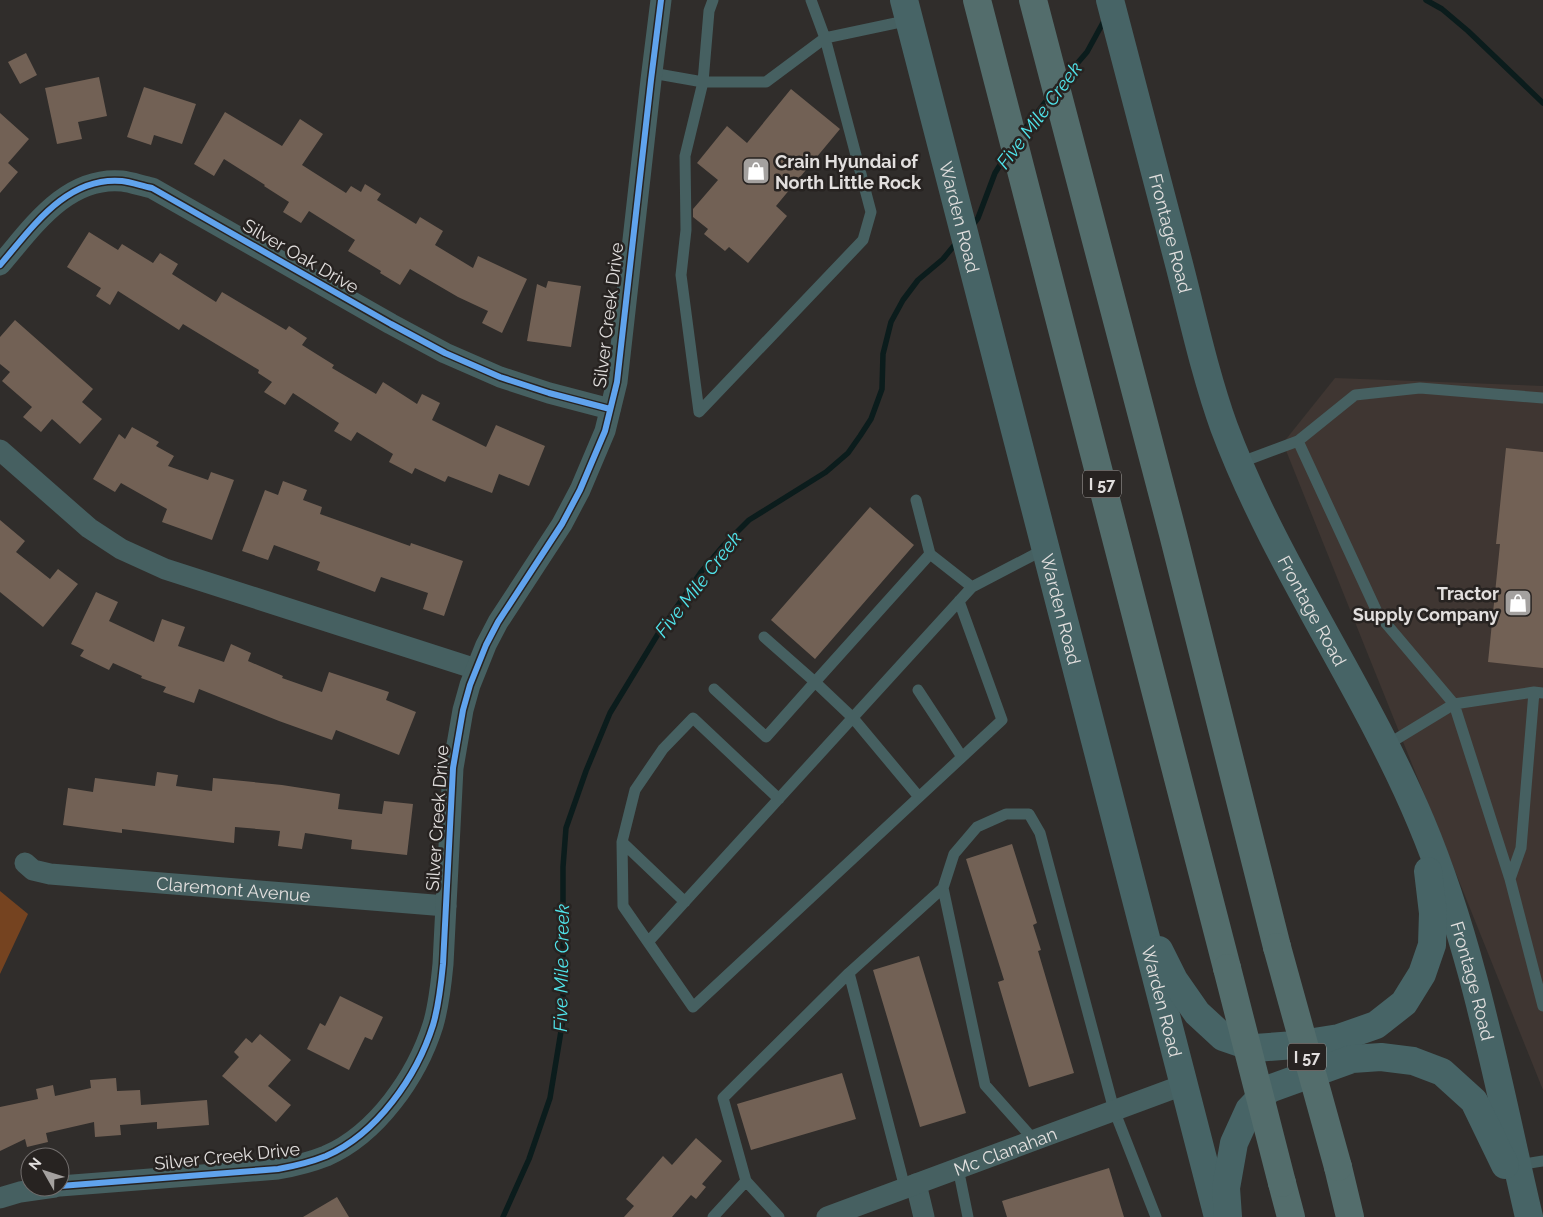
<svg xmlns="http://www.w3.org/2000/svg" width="1543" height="1217" font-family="Raleway,sans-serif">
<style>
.built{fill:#3f3632}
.green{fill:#754320}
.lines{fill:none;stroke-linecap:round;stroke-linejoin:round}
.stream{stroke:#0b1c1c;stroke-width:5.5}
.building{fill:#726155}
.lane{stroke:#466061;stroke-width:11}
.street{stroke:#466061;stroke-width:21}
.secondary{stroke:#476466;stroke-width:28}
.highway{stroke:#536d6c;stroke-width:28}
.highway-bridge{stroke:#536d6c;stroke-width:28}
.cycleway-casing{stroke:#272321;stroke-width:9}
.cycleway{stroke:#60a3ed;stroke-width:6}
.labels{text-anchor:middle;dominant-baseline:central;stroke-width:5;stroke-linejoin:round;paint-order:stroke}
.shield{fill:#272321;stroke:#aaa7a5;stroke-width:1}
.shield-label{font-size:16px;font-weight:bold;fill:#e2dfde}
.poi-label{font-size:18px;font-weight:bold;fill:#e2dfde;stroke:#272321;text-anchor:start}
.street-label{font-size:18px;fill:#e2dfde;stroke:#272321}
.water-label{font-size:19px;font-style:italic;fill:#50e4eb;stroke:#272321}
</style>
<rect width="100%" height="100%" fill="#302d2b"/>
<!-- built -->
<path class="built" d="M 1335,378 L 1543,386 L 1543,1090 L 1283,443 Z"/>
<!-- green -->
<path class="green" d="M 0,891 L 28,914 L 0,974 Z"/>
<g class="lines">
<!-- stream -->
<path class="stream" d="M 1426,0 L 1442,9 L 1468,31 L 1543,103
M 1062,81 L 1087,52 L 1105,19
M 1021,134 L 1050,96
M 972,226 L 978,218 L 995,173 L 1007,154
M 503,1217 L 529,1159 L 550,1098 L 563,1019 L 563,867 L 566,828 L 586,771 L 610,713 L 658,634 L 701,572 L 723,546 L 749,520 L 826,472 L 848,453 L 860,436 L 871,419 L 882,389 L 883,354 L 891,322 L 903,300 L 918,280 L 943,259 L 957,242"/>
</g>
<!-- building -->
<path class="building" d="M 26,53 L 37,75 L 20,84 L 8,62 Z
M 99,77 L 107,116 L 78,122 L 82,139 L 57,144 L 45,88 Z
M 144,87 L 196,104 L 182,144 L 154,135 L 151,145 L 127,137 Z
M 791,89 L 840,129 L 776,206 L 787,216 L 748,263 L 729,247 L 725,251 L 704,234 L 708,229 L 693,217 L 693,209 L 718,180 L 697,163 L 727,126 L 747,143 Z
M 225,112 L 282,146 L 300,119 L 323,134 L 302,165 L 346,193 L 351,186 L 361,192 L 365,184 L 381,194 L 377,200 L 416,224 L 420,217 L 443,231 L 435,245 L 473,268 L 478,256 L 527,279 L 502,333 L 482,323 L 488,311 L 458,297 L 410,269 L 400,285 L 380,273 L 381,271 L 348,251 L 355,240 L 309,211 L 301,223 L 283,212 L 289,202 L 264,186 L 265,185 L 224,159 L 214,176 L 194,164 Z
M 0,113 L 29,139 L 8,163 L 18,172 L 0,193 Z
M 89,232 L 118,250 L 122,244 L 153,263 L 160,253 L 178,264 L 172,274 L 216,302 L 222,292 L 286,330 L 289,326 L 307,338 L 302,345 L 334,365 L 332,368 L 376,394 L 383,382 L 417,404 L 422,394 L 440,403 L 432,420 L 486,447 L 496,425 L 545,446 L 529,486 L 499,474 L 492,493 L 448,476 L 445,482 L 415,468 L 412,474 L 389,462 L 393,454 L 357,432 L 351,441 L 334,431 L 339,423 L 293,393 L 285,405 L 264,392 L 272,382 L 258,373 L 259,370 L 183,324 L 179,330 L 118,291 L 110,305 L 96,296 L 101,288 L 67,267 Z
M 548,281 L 581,286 L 571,347 L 527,341 L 537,284 L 546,288 Z
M 15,320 L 93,389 L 82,402 L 102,419 L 80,444 L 52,419 L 41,432 L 23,417 L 32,407 L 2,381 L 10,372 L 0,364 L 0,337 Z
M 132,427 L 159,442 L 156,446 L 174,456 L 168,466 L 208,480 L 211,472 L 234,480 L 212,540 L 162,522 L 167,509 L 121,483 L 115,492 L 93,479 L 119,434 L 125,439 Z
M 1506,448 L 1543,452 L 1543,668 L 1488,662 L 1500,544 L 1496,544 Z
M 283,481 L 307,490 L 303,500 L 322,507 L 320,514 L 410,546 L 411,543 L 463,561 L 444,616 L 423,609 L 428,593 L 381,577 L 375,592 L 317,570 L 320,562 L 274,545 L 268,560 L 242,551 L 265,490 L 278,495 Z
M 870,507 L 914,545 L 815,659 L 771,620 Z
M 0,520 L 25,541 L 16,552 L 50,579 L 58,569 L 78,584 L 43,627 L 0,592 Z
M 96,592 L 118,602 L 109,621 L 154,642 L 162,619 L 185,627 L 178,646 L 224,662 L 231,644 L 251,653 L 248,661 L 283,676 L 282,678 L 322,692 L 329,672 L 389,692 L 386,700 L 416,712 L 399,755 L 336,730 L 332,740 L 279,721 L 199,689 L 194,703 L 163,692 L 166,687 L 141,678 L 142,676 L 113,663 L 109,670 L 80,656 L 84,650 L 71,644 Z
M 157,772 L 178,775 L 176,786 L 212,791 L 213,778 L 282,785 L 340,794 L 338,809 L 382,814 L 384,801 L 413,804 L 407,855 L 351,849 L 352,840 L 305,833 L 302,849 L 278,846 L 280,831 L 235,827 L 234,843 L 122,829 L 122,833 L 63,825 L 68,788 L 93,792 L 95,778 L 155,786 Z
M 1012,844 L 1037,923 L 1033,925 L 1041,950 L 1038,951 L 1074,1073 L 1029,1087 L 998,982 L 1004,980 L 966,859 Z
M 919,956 L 966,1113 L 920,1127 L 873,970 Z
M 340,996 L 383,1017 L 372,1040 L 365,1037 L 349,1070 L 307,1049 L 320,1023 L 325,1026 Z
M 260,1034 L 291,1060 L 268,1086 L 291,1105 L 276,1122 L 222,1076 L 239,1057 L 234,1052 L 246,1038 L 252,1043 Z
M 842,1073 L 856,1119 L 751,1150 L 737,1104 Z
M 116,1078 L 117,1091 L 140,1090 L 141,1105 L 207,1100 L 209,1125 L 157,1129 L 157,1122 L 120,1125 L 121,1135 L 95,1137 L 94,1122 L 46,1133 L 48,1142 L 27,1147 L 25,1139 L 0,1151 L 0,1107 L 38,1099 L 36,1089 L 53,1085 L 55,1096 L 91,1088 L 90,1080 Z
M 696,1138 L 722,1161 L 702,1184 L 706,1187 L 696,1199 L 691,1195 L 672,1217 L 624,1217 L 634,1206 L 626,1199 L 663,1156 L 672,1165 Z
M 1109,1168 L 1124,1217 L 1007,1217 L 1002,1201 Z
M 337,1197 L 349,1217 L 303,1217 Z"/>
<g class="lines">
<!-- lane -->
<path class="lane" d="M 713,0 L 709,11 L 703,82 L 766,82 L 825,38 L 811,0
M 652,73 L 703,82 L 685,156 L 686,230 L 681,275 L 699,412 L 863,240 L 871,212 L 825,38 L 910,20
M 1298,441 L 1355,395 L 1420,388 L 1543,398
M 1239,463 L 1298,441 L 1378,614 L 1454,704 L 1385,746
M 916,500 L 930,554
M 959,601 L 1002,720 L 919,797 L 853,718 L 815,682 L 930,554 L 972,587
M 714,689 L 766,737 L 815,682 L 764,637
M 918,690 L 962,757
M 1543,693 L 1534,692 L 1454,704 L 1510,879 L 1543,1006
M 622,842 L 623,906 L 693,1007 L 919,797
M 1510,879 L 1521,848 L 1534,692
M 685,902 L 622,842 L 635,790 L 663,749 L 693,718 L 779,799
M 648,942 L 972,587 L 1045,549
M 1034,1140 L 985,1085 L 943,888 L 954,854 L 977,827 L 1006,814 L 1029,814 L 1040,833 L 1114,1110 L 1156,1217
M 1518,1165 L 1543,1161
M 958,1168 L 968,1217
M 905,1188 L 849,973 L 943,888
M 713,1217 L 746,1181
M 779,1217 L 746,1181 L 723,1098 L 849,973"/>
<!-- street -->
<g class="street">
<path d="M 0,265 C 32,228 66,176 122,181 C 131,182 142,186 152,188 L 391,324 L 445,353 L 500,377 L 549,393 L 610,409"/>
<path d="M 0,450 L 89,528 L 121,549 L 165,569 L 476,669"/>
<path id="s1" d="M 25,863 L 33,870 L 50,874 L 446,906"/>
<path d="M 916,1184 L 924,1217"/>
<path d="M 60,1186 L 278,1169 C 295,1166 311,1162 326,1156 C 377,1134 417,1076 433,1025 C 439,1005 441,985 443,964 L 453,768 L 463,710 L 470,685 L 486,645 L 498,622 L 562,524 L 580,490 L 605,431 L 617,382 L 651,80 L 661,0"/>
<path d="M 0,1198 L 20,1192 L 55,1187"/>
<path id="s2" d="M 827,1217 L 1183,1085"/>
</g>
<!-- secondary -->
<g class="secondary">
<path id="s3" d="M 904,0 L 1218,1217"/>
<path id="s4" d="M 1110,0 C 1133,88 1156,176 1179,264 C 1193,318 1205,374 1224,427 C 1276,566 1364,686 1421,822 C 1474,948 1498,1085 1529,1217"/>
<path d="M 1159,950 L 1174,980 L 1197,1013 L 1223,1037 L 1255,1048 L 1295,1045 L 1339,1038 L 1376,1025 L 1404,1003 L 1422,974 L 1432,945 L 1433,913 L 1428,871"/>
<path d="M 1228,1217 L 1226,1188 L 1234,1143 L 1249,1110 L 1269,1089 L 1352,1059 L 1381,1057 L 1413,1061 L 1442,1072 L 1474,1101 L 1505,1165"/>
</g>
<!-- highway -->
<path class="highway" d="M 977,0 L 1227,968
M 1033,0 L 1173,534 L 1277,947
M 1338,1167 L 1350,1217
M 1282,1183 L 1291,1217"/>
<!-- highway-bridge -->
<path class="highway-bridge" d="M 1277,947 L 1338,1167
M 1227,968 L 1282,1183"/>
<defs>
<path id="cycleway" d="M 0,265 C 32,228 66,176 122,181 C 131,182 142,186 152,188 L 391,324 L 445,353 L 500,377 L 549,393 L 610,409
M 60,1186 L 278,1169 C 295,1166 311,1162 326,1156 C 377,1134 417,1076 433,1025 C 439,1005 441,985 443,964 L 453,768 L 463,710 L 470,685 L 486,645 L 498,622 L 562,524 L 580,490 L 605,431 L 617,382 L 651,80 L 661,0"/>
</defs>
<!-- cycleway casing -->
<use href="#cycleway" class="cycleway-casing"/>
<!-- cycleway -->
<use href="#cycleway" class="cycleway"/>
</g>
<!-- icons -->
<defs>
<symbol id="shop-square" viewBox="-11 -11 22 22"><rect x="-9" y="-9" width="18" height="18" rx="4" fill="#a4a19f" stroke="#272321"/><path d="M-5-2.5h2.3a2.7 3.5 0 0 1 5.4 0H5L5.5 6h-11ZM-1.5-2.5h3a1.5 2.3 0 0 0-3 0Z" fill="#fff"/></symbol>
</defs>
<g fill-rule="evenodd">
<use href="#shop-square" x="740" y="155" width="32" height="32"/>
<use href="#shop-square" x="1502" y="587" width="32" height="32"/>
</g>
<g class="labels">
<!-- shield labels -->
<g class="shield">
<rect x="1083" y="470.5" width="38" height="27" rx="4"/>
<rect x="1288" y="1043.5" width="38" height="27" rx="4"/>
</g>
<g class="shield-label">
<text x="1102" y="484">I 57</text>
<text x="1307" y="1057">I 57</text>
</g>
<!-- poi labels -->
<g class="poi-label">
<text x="775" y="161">Crain Hyundai of<tspan x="775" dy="21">North Little Rock</tspan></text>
<text x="1499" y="593" text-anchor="end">Tractor<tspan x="1499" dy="21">Supply Company</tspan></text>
</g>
<!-- street labels -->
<g class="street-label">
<text stroke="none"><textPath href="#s3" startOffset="224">Warden Road</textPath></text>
<text stroke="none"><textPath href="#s4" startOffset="241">Frontage Road</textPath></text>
<text transform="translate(301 256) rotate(30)">Silver Oak Drive</text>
<text transform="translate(608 315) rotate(-83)">Silver Creek Drive</text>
<text stroke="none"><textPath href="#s3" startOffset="629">Warden Road</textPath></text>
<text stroke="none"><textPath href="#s4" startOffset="646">Frontage Road</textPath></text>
<text transform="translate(437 818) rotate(-86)">Silver Creek Drive</text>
<text stroke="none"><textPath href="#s1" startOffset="212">Claremont Avenue</textPath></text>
<text stroke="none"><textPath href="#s4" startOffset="1051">Frontage Road</textPath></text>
<text stroke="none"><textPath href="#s3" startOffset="1034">Warden Road</textPath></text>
<text stroke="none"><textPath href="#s2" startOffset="190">Mc Clanahan</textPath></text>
<text transform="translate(227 1156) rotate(-6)">Silver Creek Drive</text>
</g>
<!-- water labels -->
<g class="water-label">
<text transform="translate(1039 115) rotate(-53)">Five Mile Creek</text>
<text transform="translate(698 584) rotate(-52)">Five Mile Creek</text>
<text transform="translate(561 968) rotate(-89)">Five Mile Creek</text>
</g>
</g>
<!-- north arrow -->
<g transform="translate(45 1172) rotate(309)"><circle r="24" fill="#272321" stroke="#726e6d"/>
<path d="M0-4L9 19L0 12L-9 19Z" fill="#a4a19f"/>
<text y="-8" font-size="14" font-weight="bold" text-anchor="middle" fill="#e2dfde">N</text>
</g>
</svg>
